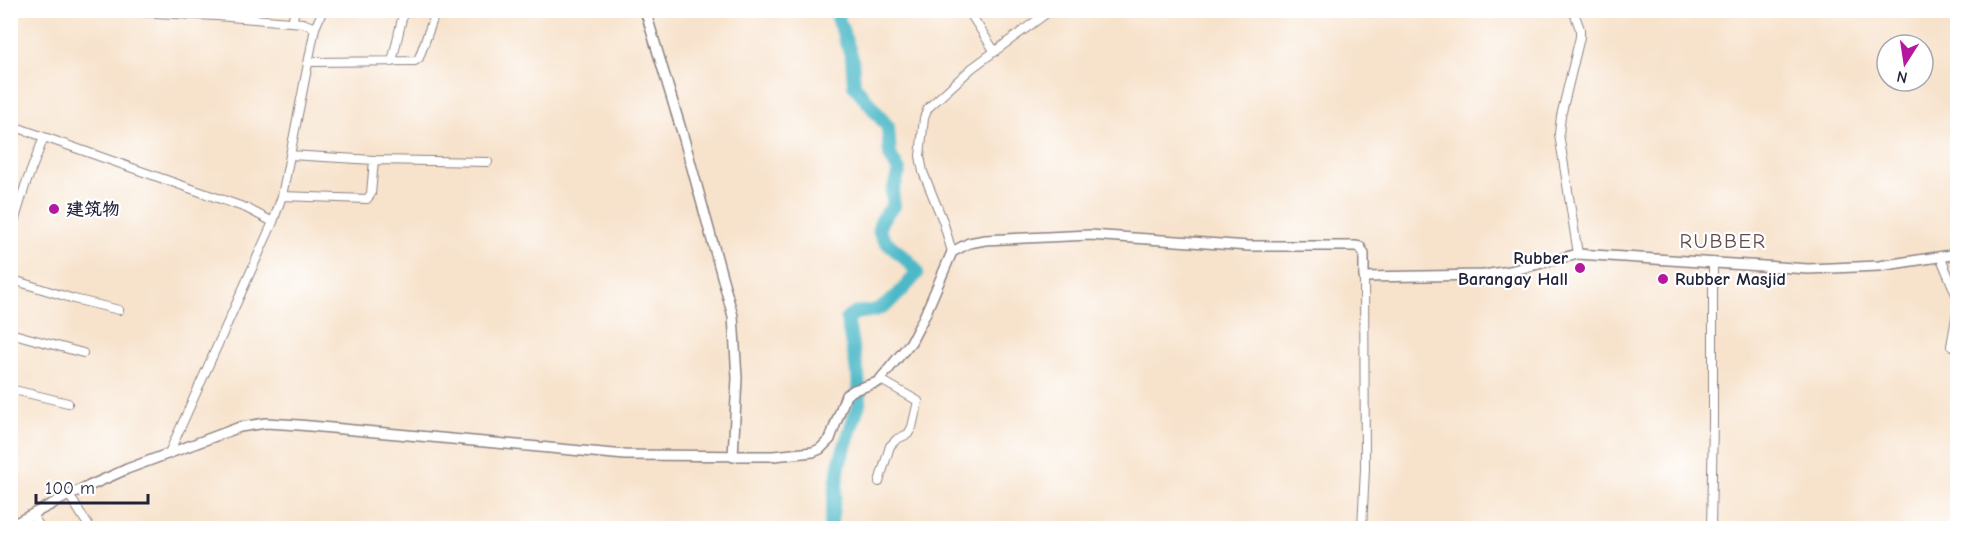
<svg xmlns="http://www.w3.org/2000/svg" width="1968" height="539" font-family="'Comic Neue','LXGW WenKai TC',sans-serif">
<style>
.lines{fill:none;stroke-linecap:round;stroke-linejoin:round}
.river{stroke:#4db9c8;stroke-width:14}
.minor-casing{stroke:#8c8283;stroke-width:10}
.tertiary-casing{stroke:#8c8283;stroke-width:12}
.minor{stroke:#fff;stroke-width:8}
.tertiary{stroke:#fff;stroke-width:9}
.poi-dot{fill:#b5179e;stroke:#fff;stroke-width:2}
.labels{text-anchor:middle;dominant-baseline:central;stroke-width:4.5;stroke-linejoin:round;paint-order:stroke}
.poi-label{font-size:18px;font-weight:bold;fill:#22223b;stroke:#fff;text-anchor:start}
.quarter-label{font-size:21px;letter-spacing:1.5px;fill:#5e4c4e;stroke:#fff}
</style>
<rect width="100%" height="100%" fill="#fff"/>
<filter id="ink" filterUnits="userSpaceOnUse"><feTurbulence type="fractalNoise" baseFrequency=".0167" numOctaves="2"/><feDisplacementMap in="SourceGraphic" scale="12" xChannelSelector="R" yChannelSelector="G"/><feConvolveMatrix kernelMatrix="1 2 1 2 8 2 1 2 1" color-interpolation-filters="sRGB"/></filter>
<filter id="wash" filterUnits="userSpaceOnUse"><feTurbulence type="fractalNoise" baseFrequency=".008" numOctaves="4" result="noise"/><feDisplacementMap in="SourceGraphic" scale="24" xChannelSelector="R" yChannelSelector="G"/><feGaussianBlur stdDeviation="1.35" result="paint"/><feColorMatrix in="noise" values="0 0 0 0 0 0 0 0 0 0 0 0 0 0 0 0 0 1.4 0 .05"/><feComposite in="paint" operator="in"/></filter>
<g filter="url(#wash)">
<rect width="100%" height="100%" fill="#f7e2cb"/>
<g class="lines">
<!-- river -->
<path class="river" d="M 830,528 L 839,465 L 860,400 L 858,376 L 847,319 C 856,309 867,314 878,309 C 891,304 909,283 917,273 C 903,245 856,240 894,206 L 892,194 L 899,171 L 890,155 L 888,127 L 854,85 L 852,58 L 838,18 L 838,10"/>
</g>
</g>
<g filter="url(#ink)">
<g class="lines">
<defs>
<path id="minor" d="M 95,10 L 217,16 L 303,23 L 315,28
M 968,10 L 995,52
M 1573,10 L 1580,29 L 1580,37 L 1561,116 L 1559,134 L 1578,254
M 292,22 L 295,10
M 309,62 L 415,61 L 419,58 L 436,11
M 392,62 L 404,10
M 10,125 L 246,208 L 273,222
M 290,155 L 374,160 L 488,162
M 282,196 L 367,199 L 371,194 L 374,160
M 10,235 L 25,186 L 44,137
M 952,252 L 943,221 L 923,172 L 920,156 L 924,118 L 928,108 L 972,68 L 1051,10
M 1940,256 L 1958,299
M 10,279 L 74,299 L 119,310
M 10,333 L 83,353
M 1951,346 L 1958,307
M 10,389 L 68,403
M 169,453 L 273,222 L 282,196 L 315,28 L 323,10
M 879,482 L 890,446 L 897,439 L 908,434 L 912,427 L 918,401 L 881,380
M 69,495 L 90,528
M 32,515 L 41,528
M 1362,528 L 1365,469 L 1364,277
M 1711,528 L 1713,421 L 1713,262"/>
<path id="tertiary" d="M 645,10 L 684,139 L 733,316 L 737,378 L 733,457
M 10,526 L 69,495 L 127,469 L 240,427 L 266,423 L 299,425 L 625,455 L 773,456 L 813,452 L 820,449 L 830,439 L 846,395 L 854,390 L 878,382 L 911,342 L 924,317 L 952,252 L 969,243 L 985,240 L 1090,235 L 1249,246 L 1355,246 L 1360,247 L 1364,254 L 1364,277 L 1483,275 L 1510,271 L 1578,254 L 1808,269 L 1879,266 L 1958,254"/>
</defs>
<!-- minor casing -->
<use href="#minor" class="minor-casing"/>
<!-- tertiary casing -->
<use href="#tertiary" class="tertiary-casing"/>
<!-- minor -->
<use href="#minor" class="minor"/>
<!-- tertiary -->
<use href="#tertiary" class="tertiary"/>
</g>
</g>
<!-- markers -->
<g class="poi-dot">
<circle cx="54" cy="209" r="6"/>
<circle cx="1580" cy="268" r="6"/>
<circle cx="1663" cy="279" r="6"/>
</g>
<g class="labels">
<!-- poi labels -->
<g class="poi-label">
<text x="66" y="209">建筑物</text>
<text x="1568" y="258" text-anchor="end">Rubber<tspan x="1568" dy="21">Barangay Hall</tspan></text>
<text x="1675" y="279">Rubber Masjid</text>
</g>
<!-- quarter labels -->
<g class="quarter-label">
<text x="1723" y="241">RUBBER</text>
</g>
</g>
<!-- margin -->
<rect width="1968" height="539" fill="none" stroke="#fff" stroke-width="36"/>
<!-- north arrow -->
<g transform="translate(1905 63) rotate(192)"><circle r="28" fill="#ffffff" stroke="#a7a7b1" stroke-width="1.5"/>
<path d="M0-4.5L10 22L0 15L-10 22Z" fill="#b5179e"/>
<text y="-9" font-size="16" font-weight="bold" text-anchor="middle" fill="#22223b">N</text>
</g>
<!-- scale -->
<path d="M36 494v9h112v-9" fill="none" stroke="#22223b" stroke-width="3"/>
<text x="45" y="494" font-size="18" fill="#22223b" stroke="#ffffff" stroke-width="4.5" paint-order="stroke">100 m</text>
</svg>
